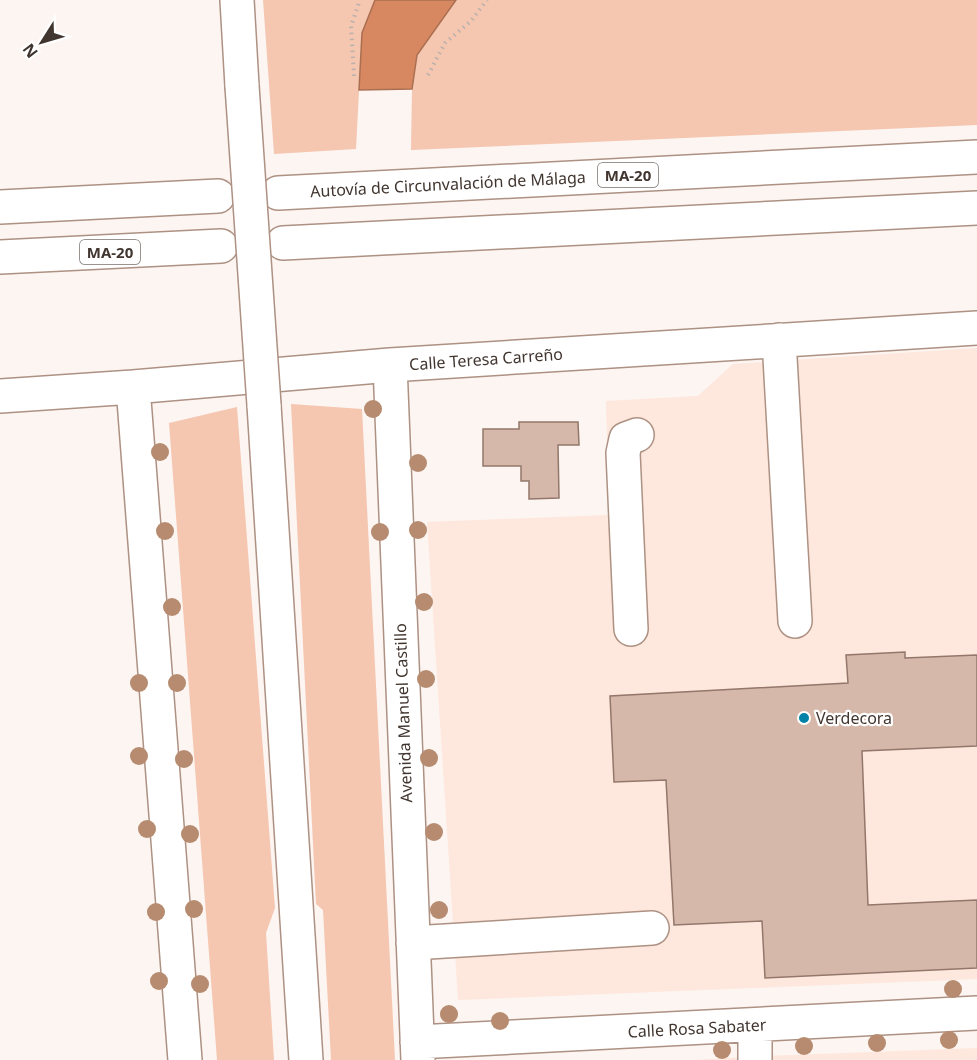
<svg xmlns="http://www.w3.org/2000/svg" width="977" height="1060" font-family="'Noto Sans',sans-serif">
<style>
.built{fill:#fee7dc}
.green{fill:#f5c6b0}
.water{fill:#d78860;stroke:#aa6f51;stroke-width:1.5}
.building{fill:#d6b8aa;stroke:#92776a;stroke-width:1.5}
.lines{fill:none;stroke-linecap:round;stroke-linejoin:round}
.minor-casing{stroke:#ad9183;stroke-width:36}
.major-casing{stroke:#ad9183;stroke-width:36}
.highway-casing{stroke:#ad9183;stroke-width:36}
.path{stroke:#bab1ad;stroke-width:4;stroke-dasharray:1.5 4.5;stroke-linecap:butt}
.minor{stroke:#fff;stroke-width:33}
.major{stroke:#fff;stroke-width:33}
.highway{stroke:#fff;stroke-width:33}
.major-bridge-casing{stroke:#ad9183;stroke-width:36;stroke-linecap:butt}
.major-bridge{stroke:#fff;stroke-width:33}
.tree{fill:#b68b6f}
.poi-dot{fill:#0582a7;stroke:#fff;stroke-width:2}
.labels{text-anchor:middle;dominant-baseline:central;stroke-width:4.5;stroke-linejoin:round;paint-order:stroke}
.shield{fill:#fff;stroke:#7a726d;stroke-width:1.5}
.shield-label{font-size:15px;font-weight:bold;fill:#41352f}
.street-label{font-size:16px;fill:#41352f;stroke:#fff}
.poi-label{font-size:16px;fill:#41352f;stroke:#fff;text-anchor:start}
</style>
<rect width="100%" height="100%" fill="#fcf5f2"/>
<!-- built -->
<path class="built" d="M 977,348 L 977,979 L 458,1000 L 427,522 L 609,515 L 606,401 L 698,396 L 733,364 Z
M 977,1048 L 977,1060 L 693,1060 L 764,1056 Z"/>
<!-- green -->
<path class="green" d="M 263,0 L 375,0 L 362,33 L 356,149 L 274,154 Z
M 456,0 L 977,0 L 977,125 L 411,150 L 412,89 L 417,55 Z
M 291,404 L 362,409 L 395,1060 L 331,1060 L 323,910 L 316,904 Z
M 237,407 L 275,908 L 266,933 L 274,1060 L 217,1060 L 169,423 Z"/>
<!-- water -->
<path class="water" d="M 375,0 L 456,0 L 417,55 L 412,89 L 359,90 L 362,33 Z"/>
<!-- building -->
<path class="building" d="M 519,422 L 578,422 L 579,445 L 558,445 L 559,498 L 529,499 L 529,481 L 521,481 L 521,466 L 483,466 L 483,429 L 519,429 Z
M 905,652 L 905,658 L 977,655 L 977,746 L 862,751 L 868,905 L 977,900 L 977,968 L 765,978 L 762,921 L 674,925 L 666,780 L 614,782 L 610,696 L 848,683 L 846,655 Z"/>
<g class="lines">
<defs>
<path id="minor" d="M 779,340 L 795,621
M 390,365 L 418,1060
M 133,387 L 185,1060
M 0,396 L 133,387 L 390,365 L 977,328
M 631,629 L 623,453 L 626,439 L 637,435
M 413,943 L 652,928
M 417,1042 L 977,1013
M 755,1060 L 755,1025"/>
<path id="major" d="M 237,0 L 242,86
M 264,405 L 306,1060"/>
<path id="highway" d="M 278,193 L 977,157
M 0,207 L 218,196
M 283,243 L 977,208
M 0,257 L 221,246"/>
</defs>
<!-- minor casing -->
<use href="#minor" class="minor-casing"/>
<!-- major casing -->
<use href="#major" class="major-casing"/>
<!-- highway casing -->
<use href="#highway" class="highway-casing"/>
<!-- path -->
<path class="path" d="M 428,75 L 445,43 L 471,21 L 487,0
M 354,76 L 351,26 L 360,0"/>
<!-- minor -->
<use href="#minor" class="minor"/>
<!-- major -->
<use href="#major" class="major"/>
<!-- highway -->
<use href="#highway" class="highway"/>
<defs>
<path id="major-bridge" d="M 242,86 L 264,405"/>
</defs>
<!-- major-bridge casing -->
<use href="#major-bridge" class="major-bridge-casing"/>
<!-- major-bridge -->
<use href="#major-bridge" class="major-bridge"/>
</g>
<!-- trees -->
<g class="tree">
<circle cx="373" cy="409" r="9"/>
<circle cx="160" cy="452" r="9"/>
<circle cx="418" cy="463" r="9"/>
<circle cx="418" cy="530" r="9"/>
<circle cx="165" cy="531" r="9"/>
<circle cx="380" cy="532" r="9"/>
<circle cx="424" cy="602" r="9"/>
<circle cx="172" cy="607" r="9"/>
<circle cx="426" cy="679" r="9"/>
<circle cx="139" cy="683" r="9"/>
<circle cx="177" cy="683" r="9"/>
<circle cx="139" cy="756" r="9"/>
<circle cx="429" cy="758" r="9"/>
<circle cx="184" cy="759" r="9"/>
<circle cx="147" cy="829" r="9"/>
<circle cx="434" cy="832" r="9"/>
<circle cx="190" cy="834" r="9"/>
<circle cx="194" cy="909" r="9"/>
<circle cx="439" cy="910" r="9"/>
<circle cx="156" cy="912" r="9"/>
<circle cx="159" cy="981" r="9"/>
<circle cx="200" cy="984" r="9"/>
<circle cx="953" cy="989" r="9"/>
<circle cx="449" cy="1014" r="9"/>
<circle cx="500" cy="1021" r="9"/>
<circle cx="949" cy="1040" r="9"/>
<circle cx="877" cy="1043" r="9"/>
<circle cx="804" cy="1046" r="9"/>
<circle cx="722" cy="1050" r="9"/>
</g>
<!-- markers -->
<circle class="poi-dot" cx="804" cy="718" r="6"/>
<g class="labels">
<!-- shield labels -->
<g class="shield">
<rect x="598" y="163" width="60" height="24" rx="4.5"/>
<rect x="80" y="240" width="60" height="24" rx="4.5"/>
</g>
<g class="shield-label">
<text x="628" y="175">MA-20</text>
<text x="110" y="252">MA-20</text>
</g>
<!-- street labels -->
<g class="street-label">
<text transform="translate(448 184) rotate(-3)">Autovía de Circunvalación de Málaga</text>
<text transform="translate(486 359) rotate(-4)">Calle Teresa Carreño</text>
<text transform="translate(403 713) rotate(-92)">Avenida Manuel Castillo</text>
<text transform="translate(697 1028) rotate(-3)">Calle Rosa Sabater</text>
</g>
<!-- poi labels -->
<g class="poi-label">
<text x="816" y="718">Verdecora</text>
</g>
</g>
<!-- north arrow -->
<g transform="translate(42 42) rotate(233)" stroke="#ffffff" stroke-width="4.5" paint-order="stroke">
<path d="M0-4.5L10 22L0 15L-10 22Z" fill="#41352f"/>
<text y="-9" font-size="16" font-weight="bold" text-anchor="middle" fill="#41352f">N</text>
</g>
</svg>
